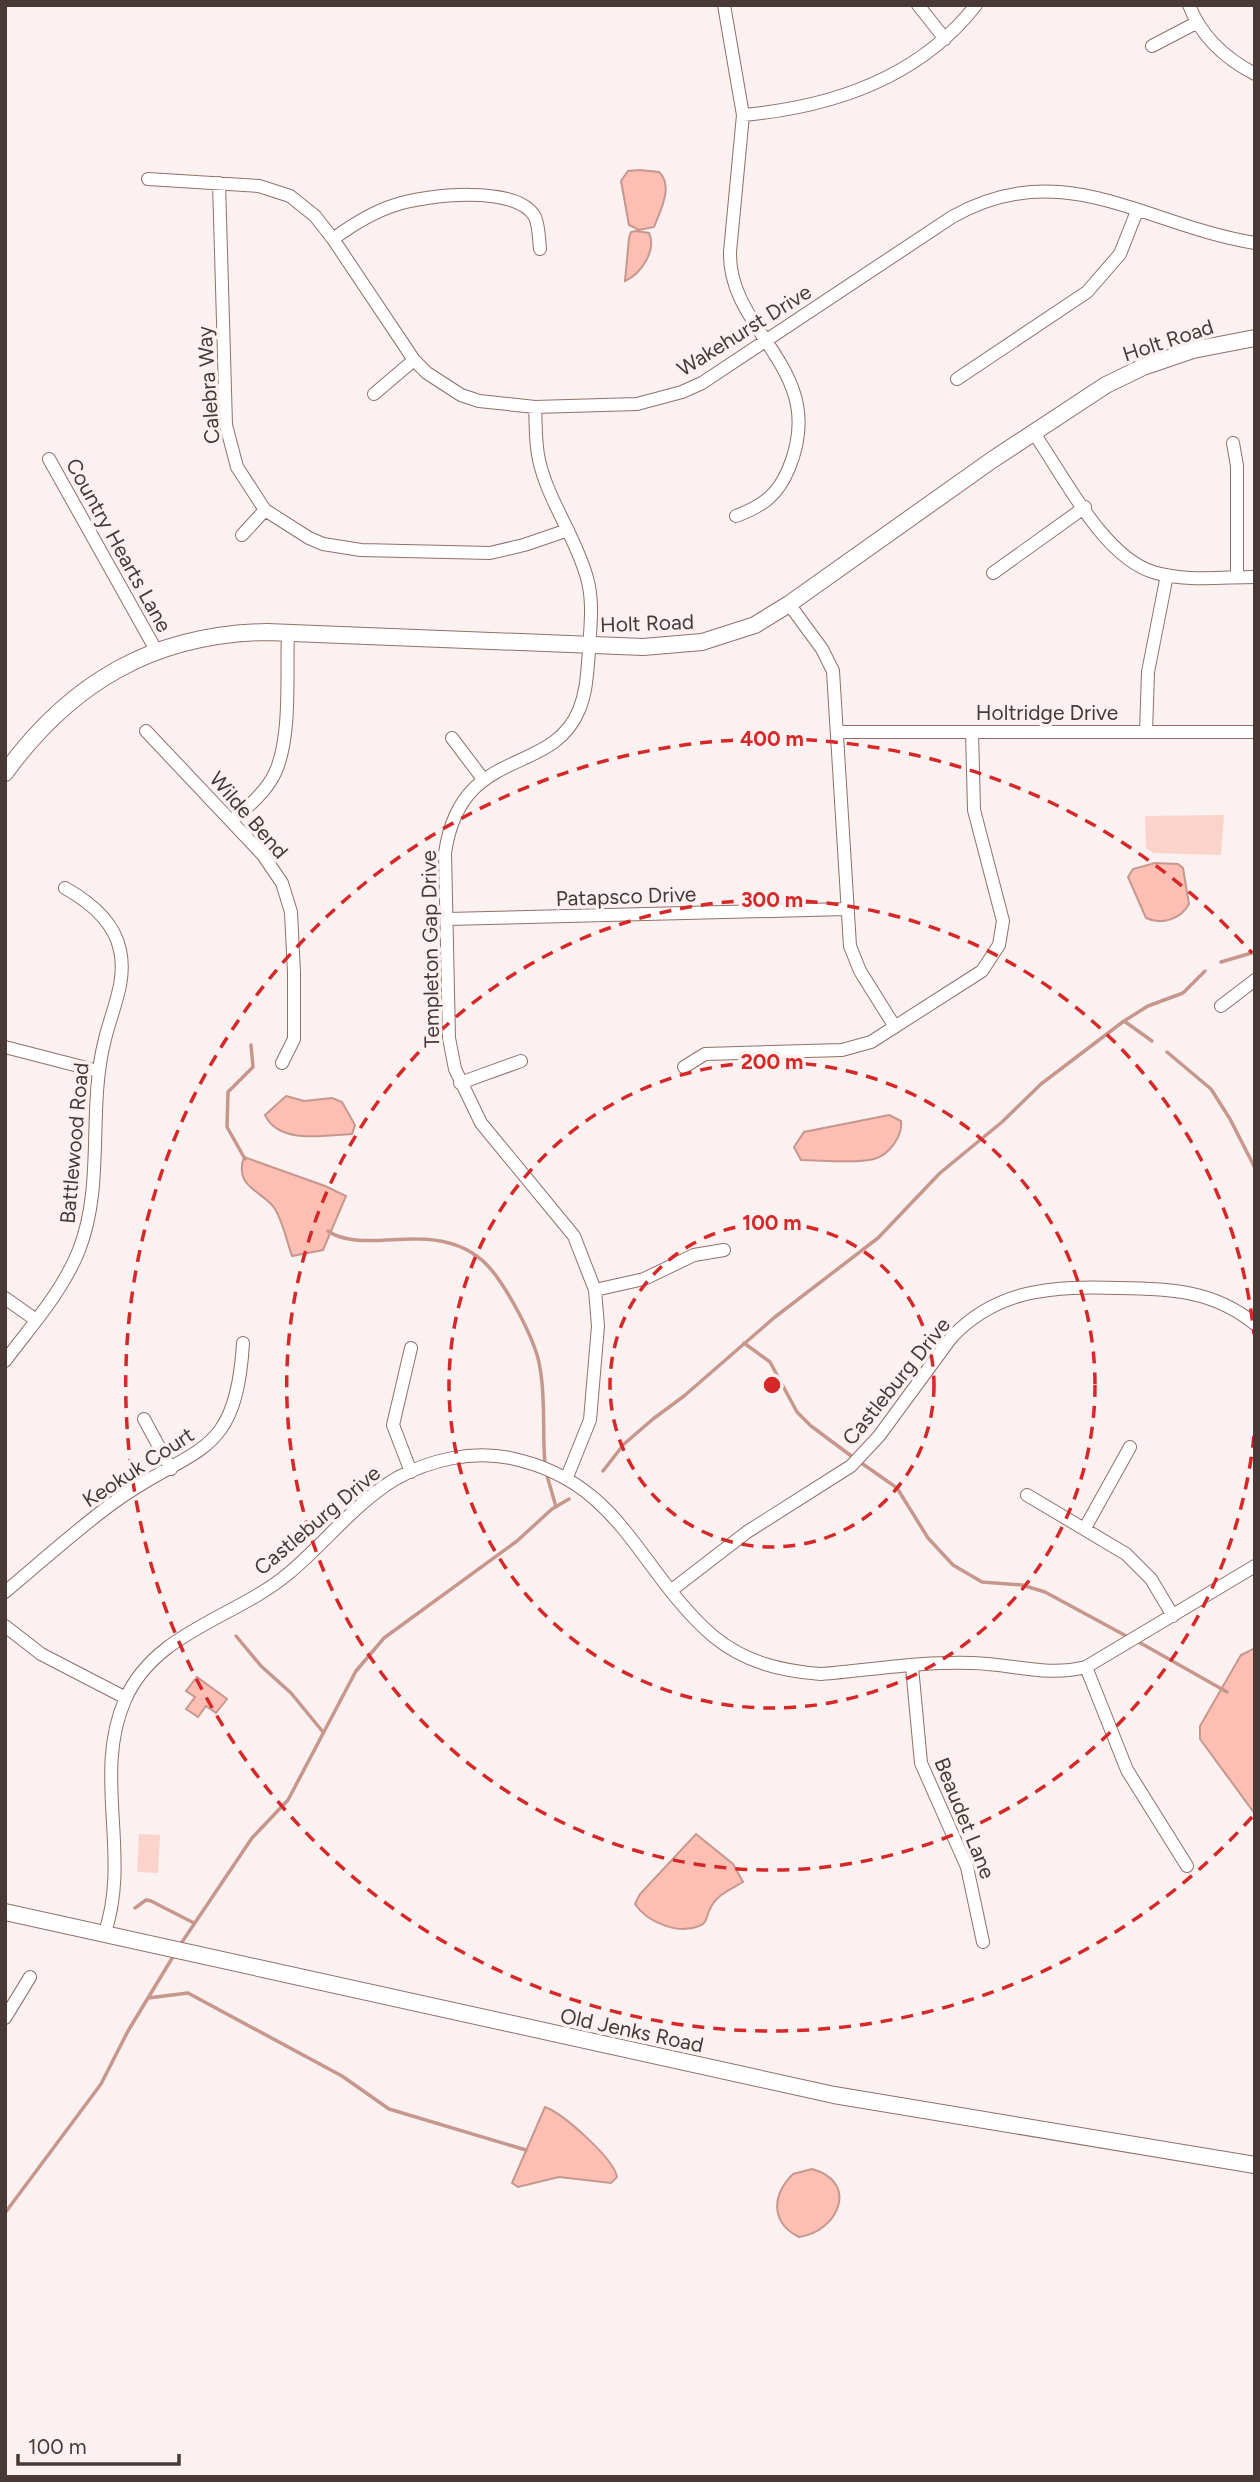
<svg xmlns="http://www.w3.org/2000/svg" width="1260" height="2482" font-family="Figtree,sans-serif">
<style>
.green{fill:#fad3cb}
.water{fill:#fdbfb3;stroke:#c7978e;stroke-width:2}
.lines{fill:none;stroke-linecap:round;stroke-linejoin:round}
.stream{stroke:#c7978e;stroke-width:3.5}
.minor-casing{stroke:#927069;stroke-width:14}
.tertiary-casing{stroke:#927069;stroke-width:18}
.minor{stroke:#fff;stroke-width:12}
.tertiary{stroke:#fff;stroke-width:16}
.ring{fill:none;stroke:#d62828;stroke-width:3.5;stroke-dasharray:12 9}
.labels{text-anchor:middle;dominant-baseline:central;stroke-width:7;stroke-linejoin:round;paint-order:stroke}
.street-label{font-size:21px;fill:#483936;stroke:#faf1f0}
.centre{fill:#d62828;stroke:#faf1f0;stroke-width:3.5}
.ring-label{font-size:21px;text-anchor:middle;font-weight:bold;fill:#d62828;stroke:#faf1f0;stroke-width:7;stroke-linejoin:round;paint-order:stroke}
</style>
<rect width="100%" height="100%" fill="#faf1f0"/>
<!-- green -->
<path class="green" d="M 1224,815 L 1221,855 L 1153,853 L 1146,848 L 1145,816 Z
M 139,1834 L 160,1835 L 158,1873 L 137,1872 Z"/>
<!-- water -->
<path class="water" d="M 640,170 L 659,172 C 674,186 660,211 654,227 L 639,230 L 629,225 L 621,181 L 628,171 Z
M 636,231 L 649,233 C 657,250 641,274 625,281 L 629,238 L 631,232 Z
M 1155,863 L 1178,864 L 1183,868 L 1189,904 C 1180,920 1161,925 1146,918 L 1128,877 L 1133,869 Z
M 286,1096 L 304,1101 L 332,1098 L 342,1102 L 355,1125 L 352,1134 C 325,1135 279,1145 265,1115 Z
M 889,1115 L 901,1121 C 903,1136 889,1155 874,1159 C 856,1164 821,1160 801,1160 L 794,1147 L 804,1132 Z
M 244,1157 L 325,1186 L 346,1196 L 323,1250 L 292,1256 C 287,1242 283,1222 275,1209 C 264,1191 233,1188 244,1157 Z
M 1255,1648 L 1255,1814 L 1200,1739 L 1200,1726 L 1241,1655 Z
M 197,1677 L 227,1699 L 216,1713 L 206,1706 L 198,1717 L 186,1709 L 195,1697 L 186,1691 Z
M 696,1834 L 733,1864 L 743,1882 C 731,1889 716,1895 710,1909 C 706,1916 708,1923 699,1926 C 678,1935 647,1922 635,1904 L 640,1894 Z
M 545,2107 C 564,2114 614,2159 617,2177 L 611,2183 L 559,2177 L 518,2187 L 512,2183 Z
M 812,2169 C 860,2182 838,2232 799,2237 C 771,2223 771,2196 793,2174 Z"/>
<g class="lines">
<!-- stream -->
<path class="stream" d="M 1221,962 L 1255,952
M 1124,1021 L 1152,1041
M 1167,1052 L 1211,1089 L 1230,1119 L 1255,1168
M 245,1159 L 227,1127 L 228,1092 L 253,1067 L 251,1045
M 328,1231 C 350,1247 391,1238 417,1239 C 438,1239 461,1244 478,1257 C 501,1273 536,1340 540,1368 C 546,1400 542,1432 545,1464
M 744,1343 L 770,1362 L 797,1412 L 811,1426 L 854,1458
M 860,1462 L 897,1488 L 928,1538 L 953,1565 L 982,1582 L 1022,1585 L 1045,1592 L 1130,1638
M 603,1471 L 624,1444 L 653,1419 L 684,1396 L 775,1317 L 878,1238 L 940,1173 L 1002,1122 L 1041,1084 L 1124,1021 L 1148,1006 L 1183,993 L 1205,971
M 546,1472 L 556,1507
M 236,1636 L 261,1666 L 291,1693 L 323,1732
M 1137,1641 L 1227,1692
M 135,1908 L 146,1900 L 151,1901 L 194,1923
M 180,1945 L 252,1838 L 288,1800 L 356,1671 L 384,1638 L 517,1541 L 552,1509 L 569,1499
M 148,1998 L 188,1993 L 342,2076 L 389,2109 L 526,2150
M 5,2213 L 101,2084 L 128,2031 L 174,1955"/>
<defs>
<path id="minor" d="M 724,5 L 743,115 L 730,252 C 728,333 830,369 789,468 C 778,495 763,506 736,516
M 918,5 L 945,39
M 1189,5 C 1201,36 1226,59 1255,74
M 1152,46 L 1196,23
M 743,115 C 832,107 919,78 976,5
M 148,179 L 259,186 L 290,196 L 315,216 L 333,239 L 414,360 L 427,373 L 461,395 L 479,401 L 535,407 L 637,404 L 682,392 L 702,383 L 952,217 C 1063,154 1144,225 1255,243
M 219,183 L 226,425 L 237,467 L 265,510 L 309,538 L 323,544 L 361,550 L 490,553 L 524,545 L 568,530
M 333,239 C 352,225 373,212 395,205 C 425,195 517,184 535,217 C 539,226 539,240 540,249
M 957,379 L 1087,292 L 1120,254 L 1137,211
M 374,394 L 414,360
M 535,407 C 536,424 535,443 539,460 C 548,501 576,537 587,578 C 594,603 590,627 589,652 C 587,672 587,691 579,710 C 551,778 461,744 445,853 L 449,1038 L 455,1069 L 481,1123 L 574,1236 L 595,1290 L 598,1326 L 590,1420 L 567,1477
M 1033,432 C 1063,474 1102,556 1153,572 C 1185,582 1222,577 1255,577
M 1233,443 L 1237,466 L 1237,577
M 49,459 L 156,650
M 242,535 L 265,510
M 993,573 L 1085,507
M 789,604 L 822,649 L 833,671 L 850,946 L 860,971 L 895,1027
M 146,731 L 263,855 L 282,883 L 291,912 L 294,973 L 294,1039 L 282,1063
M 838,732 L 1255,732
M 1146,732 L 1148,672 L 1167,575
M 452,738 L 483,779
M 231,821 C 248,807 266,792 275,773 C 292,736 286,673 288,633
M 447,919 L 847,909
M 1221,1006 L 1255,980
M 5,1047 L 98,1071
M 684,1067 L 705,1054 L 842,1050 L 871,1042 L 982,971 L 999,945 L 1003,921 L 974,810 L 972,732
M 460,1083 L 521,1061
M 595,1290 L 644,1279 L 694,1255 L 724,1250
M 5,1298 L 36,1320
M 5,1361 C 31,1326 63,1291 79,1250 C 105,1184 87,1108 105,1039 C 112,1010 127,981 120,950 C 114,921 90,902 65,888
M 144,1419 L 171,1469
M 411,1472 L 393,1425 L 411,1348
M 1027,1495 L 1126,1554 L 1151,1579 L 1173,1616
M 1085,1528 L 1130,1447
M 673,1589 L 747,1532 L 851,1466 L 879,1436 L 951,1338 C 997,1288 1055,1286 1119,1288 C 1171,1289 1213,1290 1255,1324
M 5,1592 C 41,1562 76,1530 113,1503 C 193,1444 236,1462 243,1343
M 5,1626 L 41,1654 L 126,1698
M 912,1667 L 921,1763 L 967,1867 L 983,1942
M 1086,1667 L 1127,1770 L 1187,1866
M 104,1935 C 132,1857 92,1775 125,1700 C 155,1631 236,1618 289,1573 C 325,1543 356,1502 397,1478 C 430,1460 472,1450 510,1458 C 622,1481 637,1570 713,1636 C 744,1662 781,1671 821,1674 C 871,1670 923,1661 973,1663 C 1013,1664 1046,1677 1086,1667 L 1255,1566
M 5,2018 L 30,1977"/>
<path id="tertiary" d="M 5,773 C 71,682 154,634 267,632 L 643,647 L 702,642 L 755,625 L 789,604 L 992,460 L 1106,385 L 1143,367 L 1193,350 L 1255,338
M 5,1912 L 834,2095 L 1255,2165"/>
</defs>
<!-- minor casing -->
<use href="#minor" class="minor-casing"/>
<!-- tertiary casing -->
<use href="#tertiary" class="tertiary-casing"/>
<!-- minor -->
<use href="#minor" class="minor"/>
<!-- tertiary -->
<use href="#tertiary" class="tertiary"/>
</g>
<!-- distance rings -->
<g class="ring">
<circle cx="772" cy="1385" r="162"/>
<circle cx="772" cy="1385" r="323"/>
<path d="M1254 1436A485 485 0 1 1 1254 1334"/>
<path d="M1252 1817A646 646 0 1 1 1252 953"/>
</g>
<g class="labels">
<!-- street labels -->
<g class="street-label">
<text transform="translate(744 330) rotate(-32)">Wakehurst Drive</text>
<text transform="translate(1168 340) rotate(-18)">Holt Road</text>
<text transform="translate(208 385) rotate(-94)">Calebra Way</text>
<text transform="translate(119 545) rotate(61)">Country Hearts Lane</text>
<text transform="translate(647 623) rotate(-2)">Holt Road</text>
<text x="1047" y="712">Holtridge Drive</text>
<text transform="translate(249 815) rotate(49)">Wilde Bend</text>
<text transform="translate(626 896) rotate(-2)">Patapsco Drive</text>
<text transform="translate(430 949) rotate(-91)">Templeton Gap Drive</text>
<text transform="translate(74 1143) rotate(-85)">Battlewood Road</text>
<text transform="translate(896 1381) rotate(-51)">Castleburg Drive</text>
<text transform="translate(138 1467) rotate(-33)">Keokuk Court</text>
<text transform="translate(317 1520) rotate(-40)">Castleburg Drive</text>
<text transform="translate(965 1818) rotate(68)">Beaudet Lane</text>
<text transform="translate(632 2030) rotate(12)">Old Jenks Road</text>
</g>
</g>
<circle cx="772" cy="1385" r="10" class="centre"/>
<g class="ring-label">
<text x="772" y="746">400 m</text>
<text x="772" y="907">300 m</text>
<text x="772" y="1069">200 m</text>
<text x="772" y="1230">100 m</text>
</g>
<!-- border -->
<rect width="1260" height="2482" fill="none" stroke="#483936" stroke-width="14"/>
<!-- scale -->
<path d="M18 2454v10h161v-10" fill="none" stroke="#483936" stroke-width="3.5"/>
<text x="28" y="2454" font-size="21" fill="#483936" stroke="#faf1f0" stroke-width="5" paint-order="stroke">100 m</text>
</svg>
